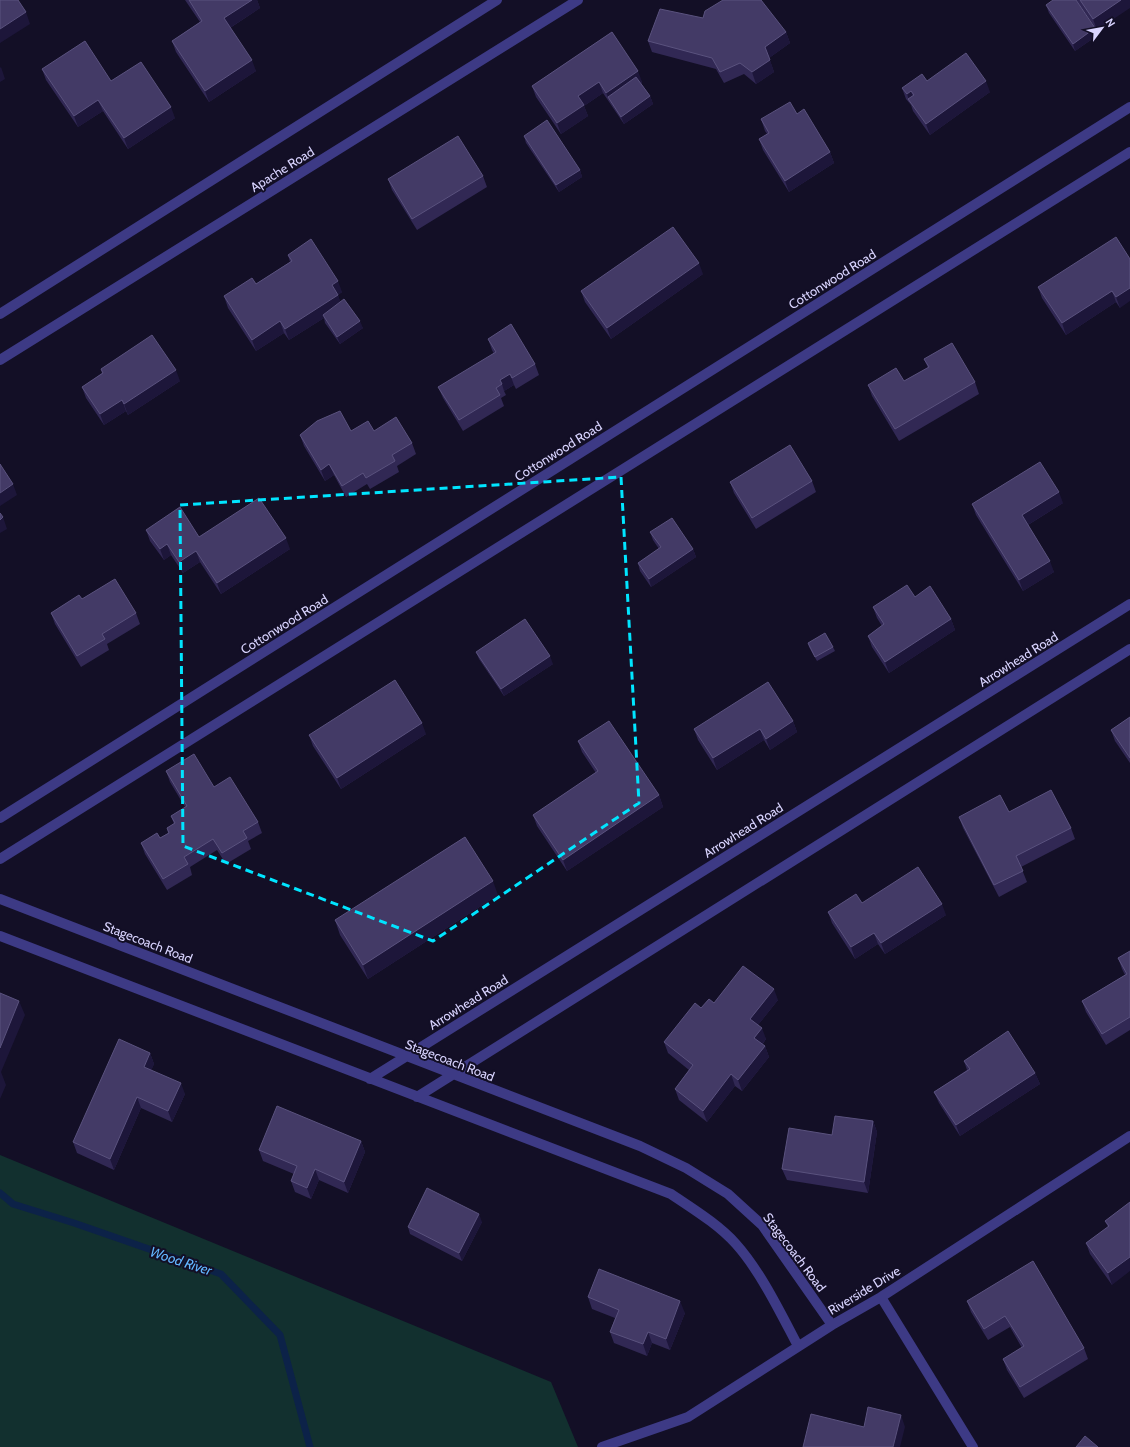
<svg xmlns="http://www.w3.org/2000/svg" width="1130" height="1447" font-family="Cabin,sans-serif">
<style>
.green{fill:#12302f}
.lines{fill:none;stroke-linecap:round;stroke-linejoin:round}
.stream{stroke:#0c2248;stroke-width:7}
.minor{stroke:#3d3a85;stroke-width:10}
.wall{fill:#312854}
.shaded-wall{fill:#1d163a}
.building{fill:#433a66;stroke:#5a527e}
.marked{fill:none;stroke:#00e5ff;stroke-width:3;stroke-dasharray:8 5;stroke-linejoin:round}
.labels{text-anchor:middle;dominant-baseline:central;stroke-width:4;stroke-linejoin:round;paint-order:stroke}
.street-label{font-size:13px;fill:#d9d4ff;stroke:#130f26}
.water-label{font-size:14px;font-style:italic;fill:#62b6ff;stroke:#130f26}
</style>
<rect width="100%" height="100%" fill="#130f26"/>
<!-- green -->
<path class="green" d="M 0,1155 L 551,1382 L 578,1447 L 0,1447 Z"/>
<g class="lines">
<!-- stream -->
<path class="stream" d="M 0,1193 L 13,1204 L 74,1223 L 221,1274 L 280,1335 L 310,1447"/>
<!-- minor -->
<path class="minor" d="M 0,314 L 497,0
M 0,360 L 578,0
M 0,818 L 1130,107
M 0,859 L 1130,152
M 0,899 L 640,1146 L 686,1168 L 728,1194 L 762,1225 L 832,1325
M 0,936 L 671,1194 C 693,1209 718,1224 736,1244 C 761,1272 781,1314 798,1346
M 370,1079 L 1130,604
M 417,1097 L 1130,649
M 881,1297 L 973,1447
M 602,1447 L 688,1417 L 832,1325 L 881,1297 L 1130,1136"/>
</g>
<!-- wall -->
<path class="wall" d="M 185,0 L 257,0 L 260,8 L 230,28 L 256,71 L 209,102 L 176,52 L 172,41 L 200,22 Z
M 1076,0 L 1130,0 L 1097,30 Z
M 1046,5 L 1098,35 L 1075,51 L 1049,13 Z
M 703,18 L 786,32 L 790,43 L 769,58 L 774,72 L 756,84 L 744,74 L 724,83 L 716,69 L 652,52 L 648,41 Z
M 612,32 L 642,82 L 641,83 L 650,96 L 653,104 L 624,124 L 603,93 L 584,106 L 588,116 L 561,134 L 536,97 L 532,86 Z
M 42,69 L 111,81 L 175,118 L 128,149 L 103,111 L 78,127 L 46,80 Z
M 927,81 L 990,92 L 930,135 L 913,111 L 911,105 L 906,99 L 902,88 Z
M 797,114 L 830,152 L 834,163 L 789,192 L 763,150 L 759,139 L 767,134 L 765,131 L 761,119 Z
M 524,136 L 580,170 L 582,177 L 559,192 L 526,143 Z
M 483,176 L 487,187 L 417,230 L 392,190 L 388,179 Z
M 288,255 L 342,292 L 338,295 L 340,302 L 363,328 L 340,344 L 325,323 L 324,318 L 289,340 L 284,333 L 256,351 L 228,308 L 224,296 L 256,284 L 290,262 Z
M 1130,259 L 1120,308 L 1116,302 L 1066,335 L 1042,298 L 1038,287 Z
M 703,274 L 611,339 L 585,302 L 581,291 Z
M 488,339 L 535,364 L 539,375 L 516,389 L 514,385 L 504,391 L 506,395 L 501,398 L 504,406 L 463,431 L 443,398 L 438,387 L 494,354 L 492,350 Z
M 924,359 L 975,382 L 979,394 L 899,441 L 872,396 L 868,385 L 904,381 L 928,368 Z
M 101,369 L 180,381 L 128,415 L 126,411 L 104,425 L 86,398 L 82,387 L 102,373 Z
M 351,431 L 374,431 L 412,443 L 416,454 L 397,466 L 399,472 L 370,489 L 367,484 L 346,497 L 334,475 L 325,481 L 304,446 L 300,435 Z
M 812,481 L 816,492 L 756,529 L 734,493 L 730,482 Z
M 1063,503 L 1028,525 L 1054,572 L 1023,591 L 976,515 L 972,504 Z
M 146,530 L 199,537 L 290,549 L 221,594 L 200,562 L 183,573 L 171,555 L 164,560 L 150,541 Z
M 650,532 L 693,549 L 696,557 L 651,587 L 640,571 L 638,563 L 659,549 L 653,540 Z
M 82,599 L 136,613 L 140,624 L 107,644 L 109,650 L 81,667 L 55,624 L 51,613 Z
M 873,607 L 951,619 L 955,630 L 889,673 L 872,647 L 868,636 L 882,626 L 877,618 Z
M 808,643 L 833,647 L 835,651 L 817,661 L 809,647 Z
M 476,652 L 553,664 L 504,696 L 479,659 Z
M 1130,717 L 1130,763 L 1115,741 L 1111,730 Z
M 793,721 L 797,732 L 770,750 L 764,740 L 717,770 L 698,740 L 694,729 Z
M 426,734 L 341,789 L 313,746 L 309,735 Z
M 578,741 L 659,795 L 663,807 L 567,871 L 537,826 L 533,815 L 596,773 L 582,752 Z
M 166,771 L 214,787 L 258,822 L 262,833 L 248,841 L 251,849 L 226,864 L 217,850 L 190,867 L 192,875 L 167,890 L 145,854 L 141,843 L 160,838 L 168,833 L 167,828 L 174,824 L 171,816 L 185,807 L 170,782 Z
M 1009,812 L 1071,828 L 1075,839 L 1021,867 L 1027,882 L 999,897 L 963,828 L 959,817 Z
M 498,895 L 368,979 L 340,935 L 335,920 Z
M 862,903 L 946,915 L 885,954 L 878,944 L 855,959 L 832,923 L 828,912 Z
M 1130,951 L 1130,1030 L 1106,1045 L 1086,1012 L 1082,1001 L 1125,975 L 1122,969 L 1118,958 Z
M 778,1000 L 758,1025 L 766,1039 L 762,1045 L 765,1046 L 769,1057 L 742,1091 L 735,1086 L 707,1122 L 679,1100 L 675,1089 L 689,1070 L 668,1053 L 664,1042 L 701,1008 L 714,1003 Z
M 150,1053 L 154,1064 L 151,1070 L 185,1094 L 172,1122 L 141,1108 L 114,1170 L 77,1153 L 73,1142 Z
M 964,1061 L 1035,1073 L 1040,1084 L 960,1136 L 939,1103 L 934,1092 L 967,1070 Z
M 873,1121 L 877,1132 L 868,1193 L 787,1180 L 782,1169 L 832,1135 Z
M 361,1141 L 365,1152 L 348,1193 L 319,1180 L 311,1199 L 295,1192 L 291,1181 L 294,1174 L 263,1161 L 259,1150 Z
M 1130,1202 L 1112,1285 L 1090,1254 L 1086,1243 L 1108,1227 L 1105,1221 Z
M 482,1222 L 462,1261 L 410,1234 L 408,1227 Z
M 588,1297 L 685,1313 L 670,1350 L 652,1343 L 647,1356 L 614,1343 L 610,1332 L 615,1318 L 592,1309 Z
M 967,1301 L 1084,1348 L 1088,1359 L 1024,1398 L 1007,1370 L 1003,1359 L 1022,1348 L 1010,1327 L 988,1340 L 971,1312 Z"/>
<!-- shaded-wall -->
<path class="shaded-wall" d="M 252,0 L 257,0 L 260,8 L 228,29 L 224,18 Z
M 1121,0 L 1130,0 L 1130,8 L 1097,30 L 1093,19 Z
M 26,12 L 30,24 L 0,43 L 0,29 Z
M 1095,28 L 1098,35 L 1075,51 L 1073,44 Z
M 786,32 L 790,43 L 769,58 L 765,47 Z
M 252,60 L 256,71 L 209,102 L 205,91 Z
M 770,60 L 774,72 L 756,84 L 752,72 Z
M 1,67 L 5,79 L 0,82 L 0,68 Z
M 638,71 L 642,82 L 612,103 L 608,97 L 606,93 Z
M 986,81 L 990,92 L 930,135 L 926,124 Z
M 599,82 L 603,93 L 584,106 L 588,116 L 561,134 L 557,123 L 578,96 Z
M 911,91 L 915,102 L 909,100 L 907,94 Z
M 650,96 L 653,104 L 624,124 L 621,117 Z
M 98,100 L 103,111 L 78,127 L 74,116 Z
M 171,107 L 175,118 L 128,149 L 124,138 Z
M 830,152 L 834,163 L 789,192 L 785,181 Z
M 580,170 L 582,177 L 559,192 L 556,185 Z
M 699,263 L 703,274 L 611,339 L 607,328 Z
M 338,281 L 342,292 L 338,295 L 342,306 L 323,315 L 324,318 L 289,340 L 285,329 L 332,285 Z
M 1130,288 L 1130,301 L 1120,308 L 1116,297 Z
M 1112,291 L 1116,302 L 1066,335 L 1062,323 Z
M 280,321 L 284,333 L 256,351 L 252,340 Z
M 360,321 L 363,328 L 340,344 L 337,337 Z
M 176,370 L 180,381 L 128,415 L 124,404 Z
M 510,374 L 514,385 L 504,391 L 502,384 L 500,380 Z
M 122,400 L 126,411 L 104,425 L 100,414 Z
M 329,464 L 334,475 L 325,481 L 321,470 Z
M 13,484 L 17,495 L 0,506 L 0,493 Z
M 1059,492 L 1063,503 L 1026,526 L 1022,515 Z
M 3,517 L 7,529 L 0,533 L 0,520 Z
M 286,538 L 290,549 L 221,594 L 217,583 Z
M 167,544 L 171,555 L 164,560 L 160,549 Z
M 693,549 L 696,557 L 651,587 L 649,579 Z
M 196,551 L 200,562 L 183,573 L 179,562 Z
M 1050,561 L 1054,572 L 1023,591 L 1019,580 Z
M 951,619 L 955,630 L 889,673 L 885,662 Z
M 550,656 L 553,664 L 504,696 L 501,689 Z
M 793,721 L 797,732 L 770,750 L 766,739 Z
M 422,723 L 426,734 L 341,789 L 337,778 Z
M 760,729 L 764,740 L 717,770 L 713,758 Z
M 659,795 L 663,807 L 567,871 L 563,860 Z
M 493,881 L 498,895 L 368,979 L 363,965 Z
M 942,904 L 946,915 L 885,954 L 881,943 Z
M 874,933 L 878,944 L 855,959 L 851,947 Z
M 774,989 L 778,1000 L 754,1030 L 750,1019 Z
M 19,1001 L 25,1015 L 1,1072 L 6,1085 L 0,1099 L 0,1048 Z
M 762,1028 L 766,1039 L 758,1049 L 754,1038 Z
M 765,1046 L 769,1057 L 742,1091 L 738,1080 Z
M 150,1053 L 154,1064 L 148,1078 L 144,1067 Z
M 1035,1073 L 1040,1084 L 960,1136 L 956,1125 Z
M 731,1074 L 735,1086 L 707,1122 L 703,1111 Z
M 181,1083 L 185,1094 L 172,1122 L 168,1111 Z
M 137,1097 L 141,1108 L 114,1170 L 110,1159 Z
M 873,1121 L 877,1132 L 868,1193 L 864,1182 Z
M 361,1141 L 365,1152 L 348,1193 L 344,1182 Z
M 315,1169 L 319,1180 L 311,1199 L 307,1188 Z
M 479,1214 L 482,1222 L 462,1261 L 459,1253 Z
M 1130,1257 L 1130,1271 L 1112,1285 L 1108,1273 Z
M 680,1301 L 685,1313 L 670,1350 L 666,1339 Z
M 648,1332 L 652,1343 L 647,1356 L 643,1344 Z
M 901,1415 L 905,1427 L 900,1447 L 893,1447 Z"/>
<!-- building -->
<path class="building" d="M 0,0 L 18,0 L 26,12 L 0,29 Z
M 189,0 L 252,0 L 224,18 L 252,60 L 205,91 L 172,41 L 202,21 Z
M 723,0 L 761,0 L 786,32 L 765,47 L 770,60 L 752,72 L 740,63 L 720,72 L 712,58 L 648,41 L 660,9 L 703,18 L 705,11 Z
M 1053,0 L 1076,0 L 1095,28 L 1073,44 L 1046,5 Z
M 1080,0 L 1121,0 L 1093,19 Z
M 612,32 L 638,71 L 606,93 L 599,82 L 578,96 L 584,105 L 557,123 L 532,86 Z
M 85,41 L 111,81 L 141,62 L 171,107 L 124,138 L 98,100 L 74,116 L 42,69 Z
M 966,53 L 986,81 L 926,124 L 908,99 L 914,95 L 911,91 L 907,94 L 902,88 L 922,74 L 927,81 Z
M 636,77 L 650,96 L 621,117 L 608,97 Z
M 790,102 L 797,114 L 804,109 L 830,152 L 785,181 L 759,139 L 769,133 L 761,119 Z
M 547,120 L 580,170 L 556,185 L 524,136 Z
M 458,136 L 483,176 L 412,219 L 388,179 Z
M 673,227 L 699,263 L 607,328 L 581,291 Z
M 1116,237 L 1130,259 L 1130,288 L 1116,297 L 1112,291 L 1062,323 L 1038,287 Z
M 311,239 L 338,281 L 332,285 L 338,295 L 285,329 L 280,321 L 252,340 L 224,296 L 252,278 L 256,284 L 292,261 L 288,255 Z
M 344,299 L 360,321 L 337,337 L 323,315 Z
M 511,324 L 535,364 L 512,378 L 510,374 L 500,380 L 502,384 L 496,388 L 500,395 L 459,420 L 438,387 L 496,352 L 488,339 Z
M 152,335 L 176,370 L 124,404 L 122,400 L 100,414 L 82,387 L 103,373 L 101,369 Z
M 952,343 L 975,382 L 895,429 L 868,385 L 896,368 L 904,381 L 929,367 L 924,359 Z
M 340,411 L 351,431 L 368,421 L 374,431 L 396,417 L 412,443 L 392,455 L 395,461 L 366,478 L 363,473 L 342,486 L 329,464 L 321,470 L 300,435 L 317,421 Z
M 790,445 L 812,481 L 752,518 L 730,482 Z
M 1040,462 L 1059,492 L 1022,515 L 1050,561 L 1019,580 L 972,504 Z
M 0,464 L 13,484 L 0,493 Z
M 259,498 L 286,538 L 217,583 L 196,551 L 179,562 L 167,544 L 160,549 L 146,530 L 180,507 L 199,537 Z
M 0,513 L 3,517 L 0,520 Z
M 672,518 L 693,549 L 649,579 L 638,563 L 661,547 L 650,532 Z
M 115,579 L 136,613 L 102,634 L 105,639 L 77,656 L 51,613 L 79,595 L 82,599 Z
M 907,585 L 915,597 L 930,586 L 951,619 L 885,662 L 868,636 L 884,624 L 873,607 Z
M 525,619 L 550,656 L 501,689 L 476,652 Z
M 825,633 L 833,647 L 815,657 L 808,643 Z
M 395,680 L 422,723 L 337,778 L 309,735 Z
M 768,682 L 793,721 L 766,739 L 760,729 L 713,758 L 694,729 Z
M 1130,717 L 1130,758 L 1111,730 Z
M 609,721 L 659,795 L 563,860 L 533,815 L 598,771 L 578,741 Z
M 194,754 L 214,787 L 230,777 L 258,822 L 243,831 L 247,838 L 222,853 L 213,839 L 184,857 L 188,864 L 163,879 L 141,843 L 157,833 L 160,838 L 169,833 L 167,828 L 175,823 L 171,816 L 187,806 L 166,771 Z
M 1051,790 L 1071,828 L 1016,856 L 1023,871 L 994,885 L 959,817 L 1000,795 L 1009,812 Z
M 465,837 L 493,881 L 363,965 L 335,920 Z
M 918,867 L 942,904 L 881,943 L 874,933 L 851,947 L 828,912 L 856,894 L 862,903 Z
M 1130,951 L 1130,1017 L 1102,1034 L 1082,1001 L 1127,974 L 1118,958 Z
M 743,966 L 774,989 L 750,1019 L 762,1028 L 754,1038 L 765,1046 L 738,1080 L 731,1074 L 703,1111 L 675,1089 L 693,1065 L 664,1042 L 695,1003 L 701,1008 L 709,999 L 714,1003 Z
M 0,993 L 19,1001 L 0,1048 Z
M 1008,1031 L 1035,1073 L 956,1125 L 934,1092 L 970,1069 L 964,1061 Z
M 119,1039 L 150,1053 L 144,1067 L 181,1083 L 168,1111 L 137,1097 L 110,1159 L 73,1142 Z
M 277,1106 L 361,1141 L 344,1182 L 315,1169 L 307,1188 L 291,1181 L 297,1166 L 259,1150 Z
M 835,1116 L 873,1121 L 864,1182 L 782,1169 L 789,1128 L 832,1135 Z
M 427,1188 L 479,1214 L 459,1253 L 408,1227 Z
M 1130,1202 L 1130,1257 L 1108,1273 L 1086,1243 L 1109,1226 L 1105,1221 Z
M 1033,1261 L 1084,1348 L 1020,1387 L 1003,1359 L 1024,1346 L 1005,1316 L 984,1329 L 967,1301 Z
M 599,1269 L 680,1301 L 666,1339 L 648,1332 L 643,1344 L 610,1332 L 619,1310 L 588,1297 Z
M 868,1407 L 901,1415 L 893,1447 L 803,1447 L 811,1414 L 864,1427 Z
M 1085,1436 L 1098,1447 L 1076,1447 Z"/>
<!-- marked area -->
<path class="marked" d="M 621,477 L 639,803 L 433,941 L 183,846 L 180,505 Z"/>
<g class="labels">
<!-- street labels -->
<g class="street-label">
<text transform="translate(282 169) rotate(-32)">Apache Road</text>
<text transform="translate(832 279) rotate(-32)">Cottonwood Road</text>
<text transform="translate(558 451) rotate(-32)">Cottonwood Road</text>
<text transform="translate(284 624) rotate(-32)">Cottonwood Road</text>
<text transform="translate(1018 659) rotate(-32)">Arrowhead Road</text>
<text transform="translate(743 830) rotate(-32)">Arrowhead Road</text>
<text transform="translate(148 942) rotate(21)">Stagecoach Road</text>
<text transform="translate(468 1002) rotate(-32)">Arrowhead Road</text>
<text transform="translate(450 1060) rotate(21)">Stagecoach Road</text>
<text transform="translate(795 1252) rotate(53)">Stagecoach Road</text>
<text transform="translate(864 1290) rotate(-31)">Riverside Drive</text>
</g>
<!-- water labels -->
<g class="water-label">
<text transform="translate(181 1261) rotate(18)">Wood River</text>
</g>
</g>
<!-- north arrow -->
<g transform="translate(1102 28) rotate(58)" stroke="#130f26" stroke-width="3" paint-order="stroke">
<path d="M0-3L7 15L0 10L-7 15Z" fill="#d9d4ff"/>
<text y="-6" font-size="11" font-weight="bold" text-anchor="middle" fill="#d9d4ff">N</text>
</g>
</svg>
